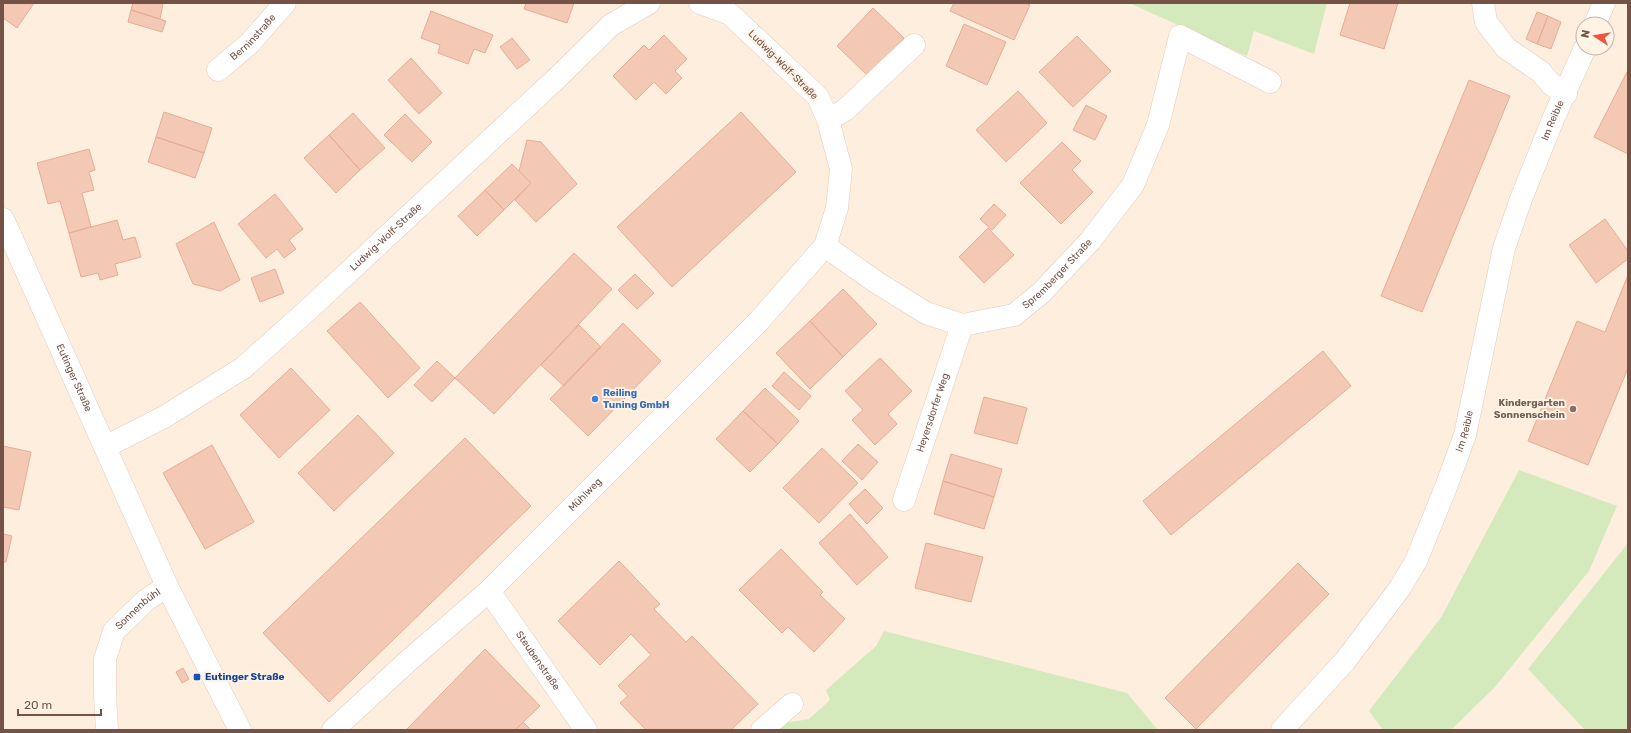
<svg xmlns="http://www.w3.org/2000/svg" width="1631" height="733" font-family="Rubik,sans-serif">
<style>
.green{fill:#d4eabd}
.building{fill:#f3c8b5;stroke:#e7ac95}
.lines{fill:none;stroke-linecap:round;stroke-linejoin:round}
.minor-casing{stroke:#e3cbbd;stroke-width:23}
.minor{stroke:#fff;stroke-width:22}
.shop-dot{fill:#3f7fe0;stroke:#fff3e6;stroke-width:1.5}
.education-dot{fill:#8d6e63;stroke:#fff3e6;stroke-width:1.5}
.transit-dot{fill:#1a4fb4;stroke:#fff3e6;stroke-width:1.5}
.labels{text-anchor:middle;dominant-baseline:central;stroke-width:4;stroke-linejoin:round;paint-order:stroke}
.street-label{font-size:10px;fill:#745246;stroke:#fff3e6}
.shop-label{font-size:10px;font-weight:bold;fill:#366cbe;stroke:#fff3e6;text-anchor:start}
.education-label{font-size:10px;font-weight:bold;fill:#785e54;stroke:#fff3e6;text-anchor:end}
.transit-label{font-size:10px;font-weight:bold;fill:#164399;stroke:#fff3e6;text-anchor:start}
</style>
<rect width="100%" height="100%" fill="#fdeede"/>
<!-- green -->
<path class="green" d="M 1129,3 L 1327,3 L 1314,54 L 1254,31 L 1247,56 Z
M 1519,470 L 1617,506 L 1589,571 L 1494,688 L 1451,730 L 1383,730 L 1369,711 L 1442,616 Z
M 1628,543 L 1628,730 L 1585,730 L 1528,669 Z
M 884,631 L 1127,693 L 1158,730 L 772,730 L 779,724 L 809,719 L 830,700 L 826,690 L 876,646 Z"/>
<!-- building -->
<path class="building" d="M 3,3 L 34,3 L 17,28 L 3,18 Z
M 133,3 L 163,3 L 160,19 L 131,10 Z
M 526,3 L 574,3 L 567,23 L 524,9 Z
M 954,3 L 1025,3 L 1030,5 L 1014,40 L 950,11 Z
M 1350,3 L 1398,3 L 1384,49 L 1340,35 Z
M 873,8 L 904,38 L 868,76 L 837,46 Z
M 131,10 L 166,21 L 162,32 L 128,22 Z
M 431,11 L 493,35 L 485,53 L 474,49 L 468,64 L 438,53 L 440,45 L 421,38 Z
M 1537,12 L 1548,16 L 1537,44 L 1526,39 Z
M 1548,16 L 1561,22 L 1551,49 L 1537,44 Z
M 964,24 L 1006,42 L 987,85 L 946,66 Z
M 664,35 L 687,59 L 675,71 L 682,78 L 666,94 L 654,82 L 636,100 L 613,76 L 644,45 L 649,50 Z
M 1077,36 L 1111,71 L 1073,107 L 1039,72 Z
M 512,38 L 530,60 L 517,69 L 500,47 Z
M 411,58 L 442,93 L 419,114 L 388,80 Z
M 1628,70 L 1628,154 L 1594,137 Z
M 1469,80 L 1510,96 L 1422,312 L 1381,296 Z
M 1018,91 L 1047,123 L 1006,162 L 976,130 Z
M 1086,105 L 1107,116 L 1095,140 L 1073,130 Z
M 164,112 L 212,128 L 204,153 L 156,137 Z
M 741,112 L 796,172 L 672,287 L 617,227 Z
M 353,113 L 385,148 L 360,170 L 329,135 Z
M 405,114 L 432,142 L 412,162 L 384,135 Z
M 329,135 L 360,170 L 336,193 L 304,158 Z
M 156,137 L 204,153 L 195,178 L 148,162 Z
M 527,140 L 541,142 L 577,184 L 536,222 L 515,200 L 531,183 L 519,171 Z
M 1062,142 L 1081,161 L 1072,170 L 1093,192 L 1061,224 L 1020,183 Z
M 89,149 L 95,170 L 89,172 L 94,190 L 82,193 L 91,227 L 69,233 L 60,201 L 48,204 L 37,163 Z
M 512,164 L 531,183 L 504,210 L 485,190 Z
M 485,190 L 504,210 L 477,236 L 458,216 Z
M 275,194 L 303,229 L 289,240 L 296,249 L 284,258 L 277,249 L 266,258 L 238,224 Z
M 994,204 L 1006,215 L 992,230 L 980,219 Z
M 1605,219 L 1628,251 L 1628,259 L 1596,283 L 1569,245 Z
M 117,220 L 123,240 L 135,237 L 141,257 L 115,264 L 118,275 L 100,280 L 98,273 L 81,277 L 69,233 Z
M 214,222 L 240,280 L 220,291 L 193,284 L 176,244 Z
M 988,228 L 1014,255 L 984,283 L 959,257 Z
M 574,253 L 612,289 L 494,414 L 455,378 Z
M 275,269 L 284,293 L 260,302 L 251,278 Z
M 635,274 L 654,293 L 637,309 L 618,290 Z
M 1628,275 L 1628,368 L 1588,465 L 1528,441 L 1577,321 L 1605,332 Z
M 843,289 L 877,324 L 843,357 L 810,321 Z
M 360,302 L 420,368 L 388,398 L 327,331 Z
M 810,321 L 843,357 L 810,389 L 776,353 Z
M 623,323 L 661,361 L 588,436 L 550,399 Z
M 579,325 L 601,347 L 564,386 L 541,365 Z
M 1323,351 L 1351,386 L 1171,535 L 1143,501 Z
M 880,358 L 912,391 L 888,414 L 897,424 L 875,445 L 852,420 L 863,410 L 845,391 Z
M 437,361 L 455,378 L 432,402 L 414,385 Z
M 291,368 L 330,410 L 279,458 L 240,415 Z
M 784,372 L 811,396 L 799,410 L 772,386 Z
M 765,388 L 799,421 L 778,444 L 743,411 Z
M 984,397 L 1027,408 L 1017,444 L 974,433 Z
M 743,411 L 778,444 L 750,472 L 716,439 Z
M 358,415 L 394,453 L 334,511 L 298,473 Z
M 465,438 L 531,506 L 329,702 L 263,633 Z
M 858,444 L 878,462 L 862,480 L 842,461 Z
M 212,445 L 254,522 L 205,549 L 163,473 Z
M 3,446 L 31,452 L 19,510 L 3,507 Z
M 822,448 L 858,483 L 819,523 L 783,488 Z
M 951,454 L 1002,469 L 994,497 L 943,481 Z
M 943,481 L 994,497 L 984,529 L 934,514 Z
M 865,489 L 883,508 L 867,524 L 849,504 Z
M 850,514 L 888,557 L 857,585 L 819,543 Z
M 3,534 L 12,536 L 6,562 L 3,562 Z
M 926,543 L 983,557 L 971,602 L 915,588 Z
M 781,549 L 823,592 L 820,595 L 845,619 L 814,652 L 788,627 L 782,633 L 739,590 Z
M 619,561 L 660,604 L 654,609 L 686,642 L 692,636 L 758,704 L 731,730 L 646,730 L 620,703 L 628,696 L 618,686 L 651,655 L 631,634 L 600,665 L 558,621 Z
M 1298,563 L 1329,594 L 1196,729 L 1165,698 Z
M 485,649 L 540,706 L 515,730 L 406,730 Z
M 183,668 L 189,679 L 182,683 L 176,672 Z
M 523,722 L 531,730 L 515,730 Z"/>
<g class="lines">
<defs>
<g id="minor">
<path d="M 1483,3 L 1486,22 L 1506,48 L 1541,72 L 1551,84 L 1566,94"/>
<path d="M 1595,24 L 1604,3"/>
<path id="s1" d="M 218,70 L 249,44 L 285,3"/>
<path d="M 828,120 L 845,110 L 914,45"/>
<path id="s2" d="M 3,219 L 167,586 L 240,730"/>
<path id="s3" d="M 825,246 L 876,282 L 926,313 L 962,325 L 1014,315 L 1041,293 L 1090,241 L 1133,185 L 1158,125 L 1180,36 L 1270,82"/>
<path id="s4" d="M 105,447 L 164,417 L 243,368 L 310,308 L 557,78 L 611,25 L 649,3"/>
<path id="s5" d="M 904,500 L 962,325"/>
<path id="s6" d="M 489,591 L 586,730"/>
<path id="s7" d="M 107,730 L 105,695 L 105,659 L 114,631 L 145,601 L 167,586"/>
<path id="s8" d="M 333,730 L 407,662 L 489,591 L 758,322 L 825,246 L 837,208 L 841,169 L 828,120 L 818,97 L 730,14 L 700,3"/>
<path d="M 762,730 L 792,704"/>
<path id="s9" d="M 1282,730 L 1345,661 L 1400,588 L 1416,561 L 1446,487 L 1465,435 L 1504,248 L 1521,199 L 1554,117 L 1585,48"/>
</g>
</defs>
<!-- minor casing -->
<use href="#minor" class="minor-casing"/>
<!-- minor -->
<use href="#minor" class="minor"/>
</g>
<!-- markers -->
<circle class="shop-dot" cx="595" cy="399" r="4"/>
<circle class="education-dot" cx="1573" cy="409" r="4"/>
<rect class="transit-dot" x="193" y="673" width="8" height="8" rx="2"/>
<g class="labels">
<!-- street labels -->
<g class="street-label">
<text stroke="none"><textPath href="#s1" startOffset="48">Berninstraße</textPath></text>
<text transform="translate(783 65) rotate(45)">Ludwig-Wolf-Straße</text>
<text stroke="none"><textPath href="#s9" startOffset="679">Im Reible</textPath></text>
<text stroke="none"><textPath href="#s4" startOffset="353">Ludwig-Wolf-Straße</textPath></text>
<text stroke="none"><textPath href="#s3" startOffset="272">Spremberger Straße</textPath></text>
<text stroke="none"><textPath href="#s2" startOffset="174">Eutinger Straße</textPath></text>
<text stroke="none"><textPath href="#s5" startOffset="92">Heyersdorfer Weg</textPath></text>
<text stroke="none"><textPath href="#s9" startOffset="355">Im Reible</textPath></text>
<text stroke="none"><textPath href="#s8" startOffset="345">Mühlweg</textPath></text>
<text stroke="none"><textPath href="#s7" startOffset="133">Sonnenbühl</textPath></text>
<text stroke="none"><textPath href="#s6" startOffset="85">Steubenstraße</textPath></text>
</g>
<!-- shop labels -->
<g class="shop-label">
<text x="603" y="393">Reiling<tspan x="603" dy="12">Tuning GmbH</tspan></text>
</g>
<!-- education labels -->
<g class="education-label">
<text x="1565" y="403">Kindergarten<tspan x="1565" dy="12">Sonnenschein</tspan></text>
</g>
<!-- transit labels -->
<g class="transit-label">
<text x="205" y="677">Eutinger Straße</text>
</g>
</g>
<!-- border -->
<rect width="1631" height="733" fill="none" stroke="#745246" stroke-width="8"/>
<!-- north arrow -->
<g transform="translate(1595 36) rotate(282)"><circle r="19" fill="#fff3e6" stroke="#c7b3a6"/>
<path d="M0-3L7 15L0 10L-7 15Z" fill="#ed543e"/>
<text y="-6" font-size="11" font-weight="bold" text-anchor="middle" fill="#745246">N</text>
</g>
<!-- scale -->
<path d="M18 709v6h83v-6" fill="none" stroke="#745246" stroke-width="2"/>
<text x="24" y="709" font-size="12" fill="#745246" stroke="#fff3e6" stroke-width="3" paint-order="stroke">20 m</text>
</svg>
